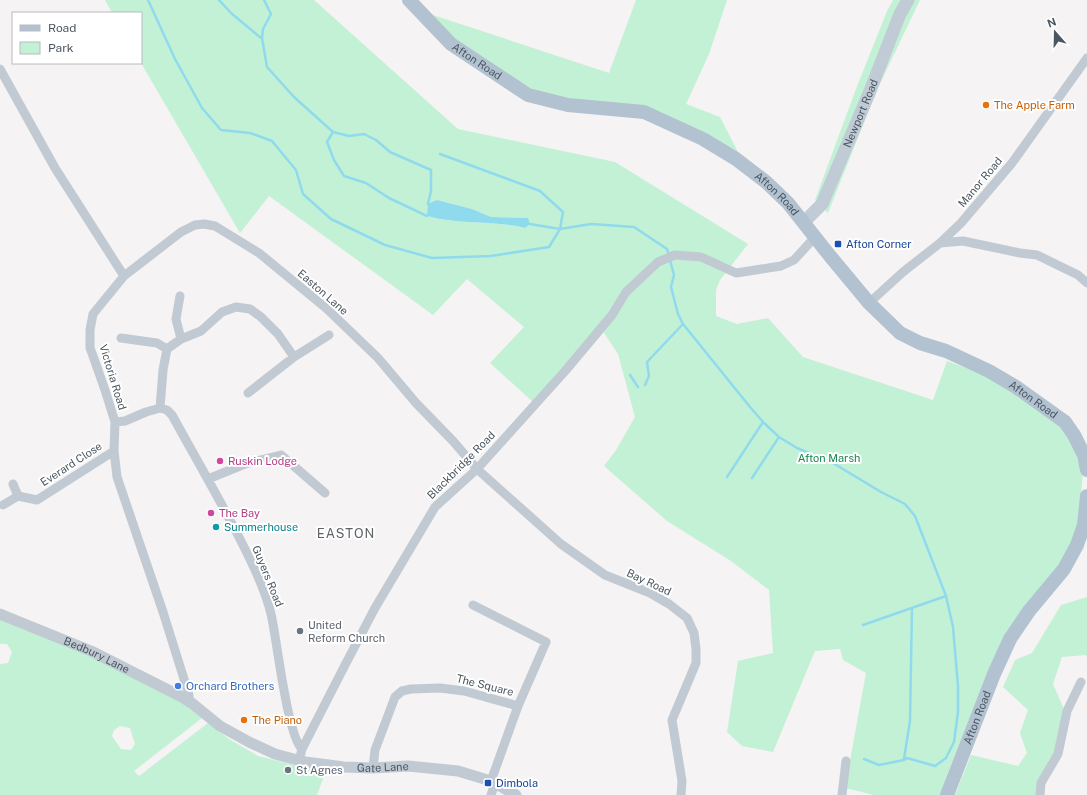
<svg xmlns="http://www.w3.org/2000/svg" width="1087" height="795" font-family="'Public Sans',sans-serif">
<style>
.green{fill:#c3f1d5;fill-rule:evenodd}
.water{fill:#90daee}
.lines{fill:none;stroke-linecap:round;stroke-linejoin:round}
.stream{stroke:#90daee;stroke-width:2.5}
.minor{stroke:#c1cad2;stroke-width:9}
.tertiary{stroke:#c1cad2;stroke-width:11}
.secondary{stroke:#c1cbd6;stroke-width:13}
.primary{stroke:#b3c2d1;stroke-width:14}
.food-dot{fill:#e8710a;stroke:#fff;stroke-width:1.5}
.transit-dot{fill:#1a4fb4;stroke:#fff;stroke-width:1.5}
.hotel-dot{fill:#d1479c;stroke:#fff;stroke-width:1.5}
.culture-dot{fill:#0f9aa8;stroke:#fff;stroke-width:1.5}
.worship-dot{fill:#6b7280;stroke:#fff;stroke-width:1.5}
.shop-dot{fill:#3f7fe0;stroke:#fff;stroke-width:1.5}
.labels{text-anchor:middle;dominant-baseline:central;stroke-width:4;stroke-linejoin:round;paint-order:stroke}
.street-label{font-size:11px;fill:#4a5661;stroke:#fff}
.food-label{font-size:11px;fill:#c56008;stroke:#fff;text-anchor:start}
.transit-label{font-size:11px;fill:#164399;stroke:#fff;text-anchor:start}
.park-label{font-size:11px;fill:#17864f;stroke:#fff}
.hotel-label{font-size:11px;fill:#b23c85;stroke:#fff;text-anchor:start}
.culture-label{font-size:11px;fill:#0d838f;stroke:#fff;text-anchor:start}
.worship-label{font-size:11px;fill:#5b616d;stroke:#fff;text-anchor:start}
.shop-label{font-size:11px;fill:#366cbe;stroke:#fff;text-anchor:start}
.quarter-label{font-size:13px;letter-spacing:1px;fill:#5f6368;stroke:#fff}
</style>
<rect width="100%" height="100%" fill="#f5f3f3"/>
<!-- green -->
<path class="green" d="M 105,0 L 314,0 L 458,129 L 615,162 L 748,244 L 720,280 L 716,290 L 716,316 L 737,324 L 768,318 L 803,357 L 933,400 L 947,361 L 988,376 L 1061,426 L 1070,438 L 1083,472 L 1079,522 L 1074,542 L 988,671 L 946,778 L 942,795 L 874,795 L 845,788 L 866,673 L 843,660 L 840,649 L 815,651 L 773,752 L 742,746 L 727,732 L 738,661 L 773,653 L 769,590 L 731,561 L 667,521 L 604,466 L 616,450 L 635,417 L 618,354 L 600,327 L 533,402 L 490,363 L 524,327 L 467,279 L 433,315 L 269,196 L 240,233 L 141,63 L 141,13 L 112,13 ZM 437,200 L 472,209 L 491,217 L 528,218 L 525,228 C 493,220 459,225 427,216 Z
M 636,0 L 727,0 L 709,54 L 686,104 L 720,117 L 740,156 L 705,136 L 569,99 L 529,90 L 454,42 L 430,14 L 609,73 Z
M 893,0 L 920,0 L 877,90 L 828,213 L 815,200 L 856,89 L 887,11 Z
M 1087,597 L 1087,657 L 1086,655 L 1062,657 L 1053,684 L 1064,709 L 1055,754 L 1036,795 L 955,795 L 971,755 L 1018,766 L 1027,753 L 1020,733 L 1028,710 L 1003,687 L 1015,660 L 1032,653 L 1061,605 Z
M 0,617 L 93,654 L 189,704 L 202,718 L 134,771 L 139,776 L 208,723 L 229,739 L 258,756 L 302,767 L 326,771 L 317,795 L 0,795 L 0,664 L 8,663 L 12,652 L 7,644 L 0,644 ZM 120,726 L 130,728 L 135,744 L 131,750 L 121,749 L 112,736 L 114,730 Z"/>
<!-- water -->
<path class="water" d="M 437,200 L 472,209 L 491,217 L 528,218 L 530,224 L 525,228 C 493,220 459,225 427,216 L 428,204 Z"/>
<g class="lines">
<!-- stream -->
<path class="stream" d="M 148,0 L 175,59 L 202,108 L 221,130 L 250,133 L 272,141 L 296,170 L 303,194 L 331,219 L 385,245 L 432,258 L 491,256 L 549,247 L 560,229 L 563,212 L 540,191 L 440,154
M 219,0 L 231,13 L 261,38
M 264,0 L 271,14 L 263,29 L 262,38 L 267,67 L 294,97 L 333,132 L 349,136 L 364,134 L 376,140 L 390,152 L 431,170 L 431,191 L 428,204
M 333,132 L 327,142 L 334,160 L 344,176 L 366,183 L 389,198 L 427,216
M 530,224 L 560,229 L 591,224 L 634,227 L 667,249 L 669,255
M 670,260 L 674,275 L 671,287 L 678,314 L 683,324 L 750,407 L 763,422 L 779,437 L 797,448 L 833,463 L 881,492 L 905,504 L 915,516 L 946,596 L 953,627 L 958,686 L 958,712 L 954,742 L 946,758 L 935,766 L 907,758 L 904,760 L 879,765 L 864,759
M 630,375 L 638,387
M 645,385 L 649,376 L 647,362 L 683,324
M 727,477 L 763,422
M 752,478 L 779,437
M 863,625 L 946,596
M 904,759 L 910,721 L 912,608"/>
<!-- minor -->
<path class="minor" d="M 0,69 L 55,168 L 124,276
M 940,243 L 963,241 L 1020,253 L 1037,255 L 1078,275 L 1087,283
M 180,296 L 176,319 L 181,339
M 869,303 L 903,272 L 940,243 L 961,223 L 1012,163 L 1087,58
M 121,338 L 157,343 L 167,349
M 248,393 L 294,357
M 160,408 L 163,370 L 167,349 L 181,339 L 201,331 L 222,312 L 236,307 L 250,309 L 261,317 L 278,334 L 294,357 L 329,335
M 115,422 L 125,421 L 146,412 L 160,408 L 167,410 L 172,415 C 195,457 219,498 241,541 C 252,563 265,589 271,614 C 277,639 287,735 302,749
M 208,479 L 245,464 L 281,455 L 325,493
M 13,484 L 18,496
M 3,505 L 18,496 L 37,500 L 114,451
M 473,605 L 546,642 L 518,706
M 189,702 L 189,695 L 163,612 L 117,477 L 114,451 L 115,422 L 105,390 L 93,356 L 90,348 L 90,330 L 93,314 L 124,276 L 181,232 L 195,225 L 204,224 L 215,226 L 259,253 L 326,308 L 378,358 L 416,403 L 453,441 L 477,469 L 561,544 L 605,575 L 650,593 L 669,604 L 687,618 L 694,633 L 696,649 L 696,663 L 672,720 L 682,781 L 681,795
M 299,761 L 302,749 L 344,667 L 375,608 L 435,507 L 477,469 L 566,370 L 612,315 L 626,292 L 658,262 L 675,255 L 701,257 L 736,273 L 781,266 L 794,260 L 815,237
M 373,768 L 375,750 L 395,697 L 402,691 L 411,689 L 440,688 L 464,691 L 518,706 L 491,781
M 491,795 L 495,783
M 842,795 L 846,761
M 1040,795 L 1041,783 L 1058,754 L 1067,711 L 1081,682"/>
<!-- tertiary -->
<path class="tertiary" id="s1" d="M 0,614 L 91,651 L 182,697 L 193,704 L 220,726 L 249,742 L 275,754 L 305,762 L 344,767 L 373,768 L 408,766 L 458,771 L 491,781 L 516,795"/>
<!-- secondary -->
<path class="secondary" id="s2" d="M 804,222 L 822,204 L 870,91 L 900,14 L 908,0"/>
<!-- primary -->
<g class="primary">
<path id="s3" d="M 409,0 L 451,44 L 528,95 L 568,105 L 644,112 L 703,139 L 736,159 L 766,182 L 788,203 L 830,256 L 869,303 L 900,333 L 920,343 L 946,351 L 989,371 L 1016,387 L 1065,422 L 1074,435 L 1084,455 L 1087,470"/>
<path id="s4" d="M 947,795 L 994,674 L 1010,639 L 1029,611 L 1064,569 L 1077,545 L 1084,525 L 1087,496"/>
</g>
</g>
<!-- markers -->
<g class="food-dot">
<circle cx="986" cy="105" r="4"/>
<circle cx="244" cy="720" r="4"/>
</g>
<g class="transit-dot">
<rect x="834" y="240" width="8" height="8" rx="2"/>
<rect x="484" y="779" width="8" height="8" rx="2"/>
</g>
<g class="hotel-dot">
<circle cx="220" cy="461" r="4"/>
<circle cx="211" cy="513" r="4"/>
</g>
<circle class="culture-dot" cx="216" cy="527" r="4"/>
<g class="worship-dot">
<circle cx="300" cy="631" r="4"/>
<circle cx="288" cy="770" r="4"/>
</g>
<circle class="shop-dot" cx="178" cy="686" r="4"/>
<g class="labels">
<!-- street labels -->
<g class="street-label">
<text stroke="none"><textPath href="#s3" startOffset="92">Afton Road</textPath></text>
<text stroke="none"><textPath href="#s2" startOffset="124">Newport Road</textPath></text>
<text transform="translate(980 182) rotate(-50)">Manor Road</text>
<text stroke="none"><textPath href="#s3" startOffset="428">Afton Road</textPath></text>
<text transform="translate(323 292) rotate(41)">Easton Lane</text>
<text transform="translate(113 377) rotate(73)">Victoria Road</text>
<text stroke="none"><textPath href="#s3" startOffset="764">Afton Road</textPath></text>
<text transform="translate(71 464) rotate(-33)">Everard Close</text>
<text transform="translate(461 465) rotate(-45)">Blackbridge Road</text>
<text transform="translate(268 576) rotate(68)">Guyers Road</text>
<text transform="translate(649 582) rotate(25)">Bay Road</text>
<text stroke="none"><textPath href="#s1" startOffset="105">Bedbury Lane</textPath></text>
<text transform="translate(485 685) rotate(14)">The Square</text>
<text stroke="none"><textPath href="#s4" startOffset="83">Afton Road</textPath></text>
<text stroke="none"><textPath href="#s1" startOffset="419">Gate Lane</textPath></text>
</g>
<!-- food labels -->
<g class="food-label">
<text x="994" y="105">The Apple Farm</text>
<text x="252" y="720">The Piano</text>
</g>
<!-- transit labels -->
<g class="transit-label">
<text x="846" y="244">Afton Corner</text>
<text x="496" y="783">Dimbola</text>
</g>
<!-- park labels -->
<g class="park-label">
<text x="829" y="458">Afton Marsh</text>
</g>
<!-- hotel labels -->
<g class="hotel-label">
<text x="228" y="461">Ruskin Lodge</text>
<text x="219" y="513">The Bay</text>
</g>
<!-- culture labels -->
<g class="culture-label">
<text x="224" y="527">Summerhouse</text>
</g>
<!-- worship labels -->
<g class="worship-label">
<text x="308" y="625">United<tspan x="308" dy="13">Reform Church</tspan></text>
<text x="296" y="770">St Agnes</text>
</g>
<!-- shop labels -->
<g class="shop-label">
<text x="186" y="686">Orchard Brothers</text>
</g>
<!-- quarter labels -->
<g class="quarter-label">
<text x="346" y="533">EASTON</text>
</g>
</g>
<!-- legend -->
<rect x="12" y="12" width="130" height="52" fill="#ffffff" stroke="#b7bbc0"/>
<rect x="20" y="25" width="20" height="6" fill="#b3c2d1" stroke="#b7bbc0"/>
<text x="48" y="32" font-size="12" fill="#4a5661">Road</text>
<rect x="20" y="42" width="20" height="12" fill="#c3f1d5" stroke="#b7bbc0"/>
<text x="48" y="52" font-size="12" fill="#4a5661">Park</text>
<!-- north arrow -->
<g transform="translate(1055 32) rotate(340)" stroke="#ffffff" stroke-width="3" paint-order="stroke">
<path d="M0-3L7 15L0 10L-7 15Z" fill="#4a5661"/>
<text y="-6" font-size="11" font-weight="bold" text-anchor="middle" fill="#4a5661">N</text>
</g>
</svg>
